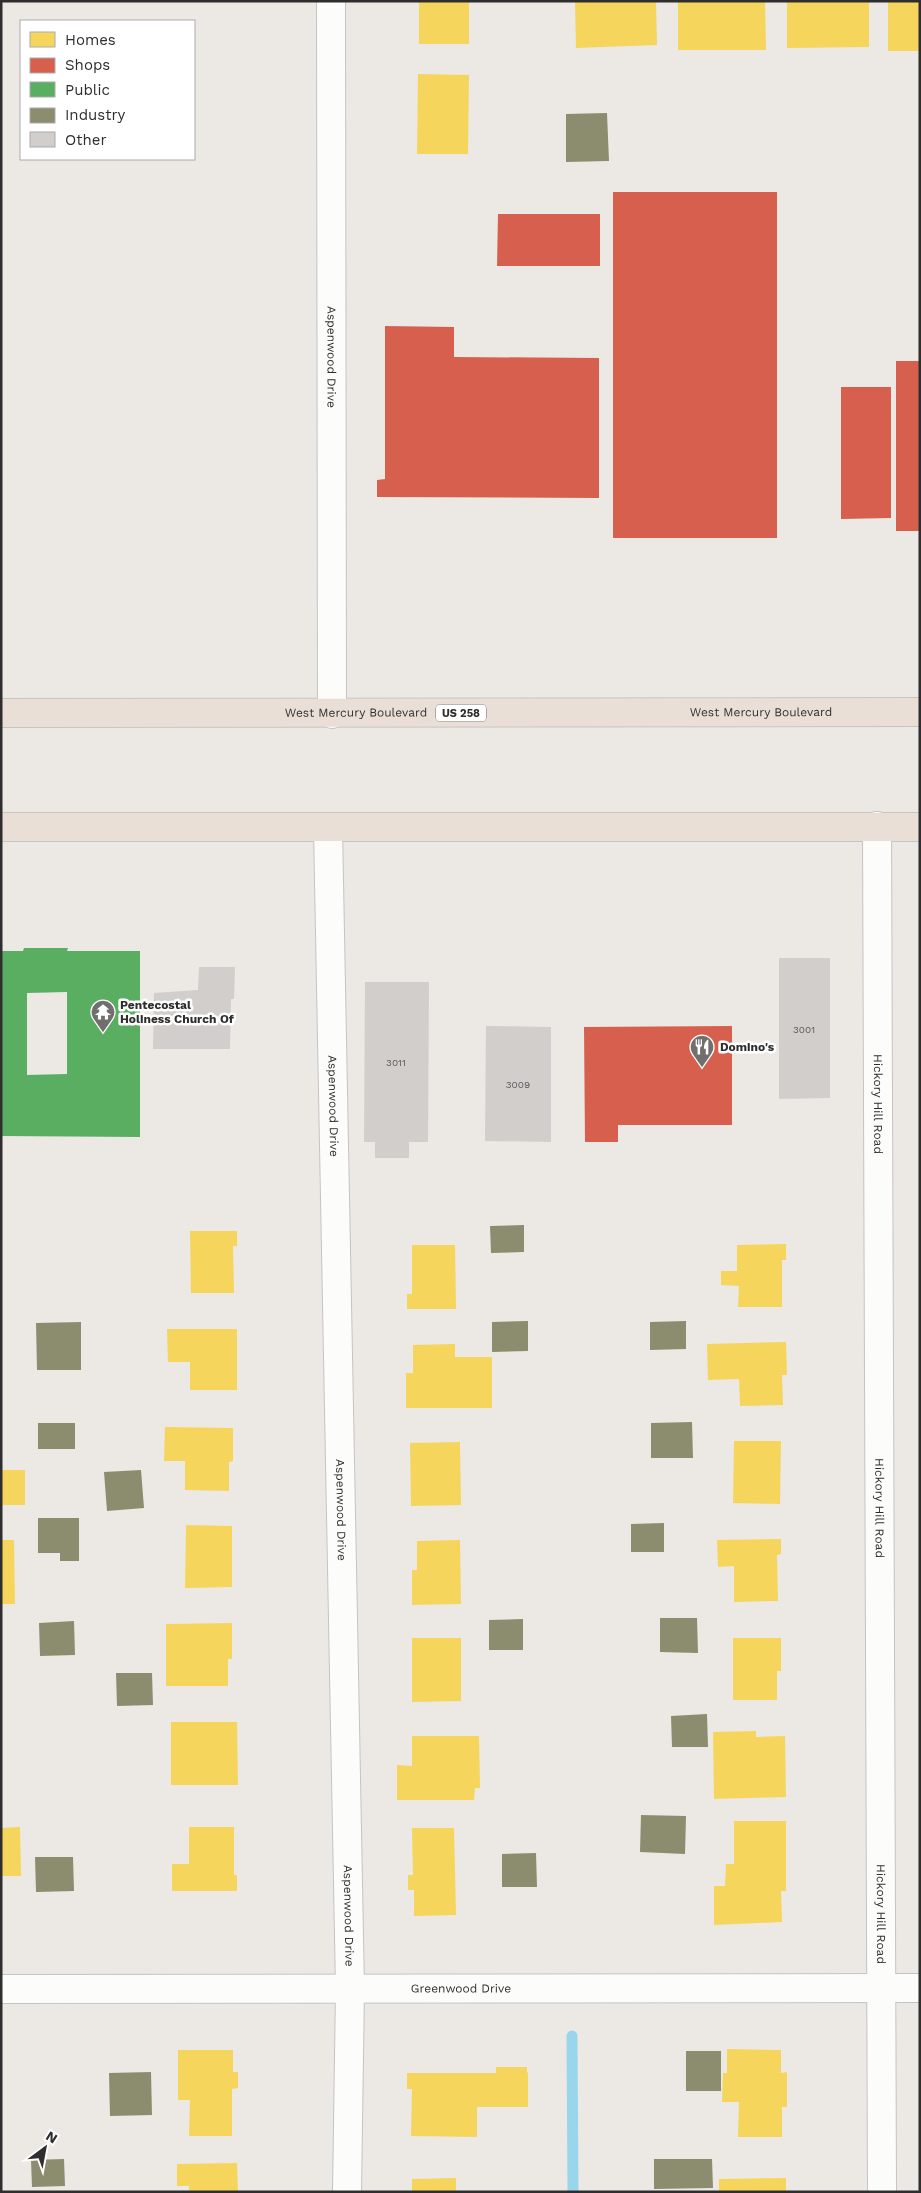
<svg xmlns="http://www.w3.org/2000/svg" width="921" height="2193" font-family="'Work Sans',sans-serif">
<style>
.homes{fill:#f6d55c}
.shops{fill:#d6604d}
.public{fill:#5aae61;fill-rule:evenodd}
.industry{fill:#8c8c6e}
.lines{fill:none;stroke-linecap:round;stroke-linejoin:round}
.stream{stroke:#99d6ec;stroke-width:11}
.building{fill:#d1cecb}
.street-casing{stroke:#c5c4c5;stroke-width:30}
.highway-casing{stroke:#c6c5c4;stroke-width:30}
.street{stroke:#fcfcfb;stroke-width:28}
.highway{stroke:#eadfd6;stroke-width:28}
.labels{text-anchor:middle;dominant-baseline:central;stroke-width:5;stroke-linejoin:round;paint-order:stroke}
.number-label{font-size:10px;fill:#585857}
.shield{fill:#fff;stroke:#6d6d6d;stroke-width:1}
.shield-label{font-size:11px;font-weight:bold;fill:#2e2e2e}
.street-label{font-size:12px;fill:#2e2e2e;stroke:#fff}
.poi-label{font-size:12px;font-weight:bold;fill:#2e2e2e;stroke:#fff;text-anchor:start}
</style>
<rect width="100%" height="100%" fill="#ece8e4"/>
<!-- homes -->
<path class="homes" d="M 419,1 L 469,1 L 469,44 L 419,44 Z
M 575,1 L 656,1 L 657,45 L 576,48 Z
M 678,1 L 765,1 L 766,50 L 678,50 Z
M 787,1 L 869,1 L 869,47 L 787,48 Z
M 888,1 L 920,1 L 920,51 L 888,51 Z
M 418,74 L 469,75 L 468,154 L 417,154 Z
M 190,1231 L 237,1231 L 237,1246 L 233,1246 L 234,1293 L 191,1293 Z
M 786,1244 L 786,1260 L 782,1260 L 782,1307 L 738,1307 L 739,1286 L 721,1285 L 721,1271 L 737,1271 L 737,1245 Z
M 412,1245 L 455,1245 L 456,1309 L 407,1309 L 407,1294 L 412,1294 Z
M 167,1329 L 237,1329 L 237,1390 L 190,1390 L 190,1362 L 168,1362 Z
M 786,1342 L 787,1375 L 782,1375 L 783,1405 L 740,1406 L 739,1379 L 708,1380 L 707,1344 Z
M 455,1344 L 455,1357 L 492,1357 L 492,1408 L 406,1408 L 406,1373 L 413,1373 L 413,1345 Z
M 165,1427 L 233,1428 L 233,1461 L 229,1462 L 229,1491 L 185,1490 L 185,1461 L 164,1461 Z
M 734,1441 L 781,1441 L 780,1504 L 733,1503 Z
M 460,1442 L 461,1505 L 411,1506 L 410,1443 Z
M 1,1470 L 25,1470 L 25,1505 L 1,1505 Z
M 186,1525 L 232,1526 L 232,1587 L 185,1588 Z
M 781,1539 L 781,1554 L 777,1555 L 778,1601 L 734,1602 L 734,1566 L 718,1567 L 717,1540 Z
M 1,1540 L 14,1540 L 15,1604 L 1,1604 Z
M 460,1540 L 461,1604 L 412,1605 L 412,1570 L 417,1570 L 417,1541 Z
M 232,1623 L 232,1659 L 228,1659 L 228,1686 L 166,1686 L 166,1624 Z
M 412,1638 L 461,1638 L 461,1701 L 412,1702 Z
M 733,1638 L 781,1638 L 781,1671 L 777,1671 L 777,1700 L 733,1700 Z
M 171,1722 L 237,1722 L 238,1785 L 171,1785 Z
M 756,1731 L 756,1737 L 785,1736 L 786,1797 L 714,1799 L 713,1732 Z
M 412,1736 L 479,1736 L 480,1788 L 475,1788 L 474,1800 L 397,1800 L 397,1765 L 412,1766 Z
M 734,1821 L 786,1821 L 786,1891 L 781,1891 L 782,1922 L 714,1925 L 714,1886 L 725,1886 L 726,1864 L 734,1864 Z
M 20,1827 L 21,1876 L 1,1876 L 1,1828 Z
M 189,1827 L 234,1827 L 234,1875 L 237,1875 L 237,1891 L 172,1891 L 172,1864 L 189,1864 Z
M 412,1828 L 454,1828 L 456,1915 L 414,1916 L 414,1890 L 408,1890 L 408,1875 L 413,1875 Z
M 727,2049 L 781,2050 L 781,2073 L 787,2072 L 787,2107 L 782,2107 L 782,2137 L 738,2137 L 739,2102 L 722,2102 L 723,2073 L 727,2073 Z
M 178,2050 L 233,2050 L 233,2072 L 238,2072 L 238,2088 L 232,2089 L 232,2136 L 189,2136 L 190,2100 L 178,2100 Z
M 496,2067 L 527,2067 L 527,2073 L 528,2072 L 528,2107 L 477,2107 L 477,2137 L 411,2136 L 412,2089 L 407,2089 L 407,2073 L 496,2073 Z
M 237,2163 L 238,2192 L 189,2192 L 189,2186 L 177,2186 L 177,2164 Z
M 456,2178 L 456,2192 L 412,2192 L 412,2179 Z
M 786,2178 L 786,2192 L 719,2192 L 719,2179 Z"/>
<!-- shops -->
<path class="shops" d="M 613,192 L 777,192 L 777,538 L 613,538 Z
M 498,214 L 600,214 L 600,266 L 497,266 Z
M 385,326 L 454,327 L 454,357 L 599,358 L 599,498 L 377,497 L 377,480 L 385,479 Z
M 896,361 L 920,361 L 920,531 L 896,531 Z
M 841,387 L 891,387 L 891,518 L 841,519 Z
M 732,1026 L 732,1125 L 618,1125 L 618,1142 L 585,1142 L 584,1027 Z"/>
<!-- public -->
<path class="public" d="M 24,948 L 68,948 L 67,951 L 140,951 L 140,1137 L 1,1136 L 1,951 L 23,951 ZM 67,992 L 67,1074 L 27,1075 L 27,993 Z"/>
<!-- industry -->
<path class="industry" d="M 607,113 L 609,161 L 566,162 L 566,114 Z
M 524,1225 L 524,1252 L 491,1253 L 490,1226 Z
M 528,1321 L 528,1351 L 492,1352 L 492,1322 Z
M 686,1321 L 686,1349 L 650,1350 L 650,1322 Z
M 81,1322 L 81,1370 L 37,1370 L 36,1323 Z
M 692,1422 L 693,1458 L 651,1458 L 651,1423 Z
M 38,1423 L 75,1423 L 75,1449 L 38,1449 Z
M 141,1470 L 144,1508 L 107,1511 L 104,1472 Z
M 38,1518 L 79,1518 L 79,1561 L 60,1561 L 60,1553 L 38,1553 Z
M 664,1523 L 664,1552 L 631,1552 L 631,1524 Z
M 660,1618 L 697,1618 L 698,1653 L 660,1652 Z
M 523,1619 L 523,1650 L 489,1650 L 489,1620 Z
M 74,1621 L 75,1655 L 40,1656 L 39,1623 Z
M 116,1673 L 152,1673 L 153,1705 L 117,1706 Z
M 707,1714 L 708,1747 L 672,1747 L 671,1716 Z
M 641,1815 L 686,1816 L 685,1854 L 640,1852 Z
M 536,1853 L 537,1887 L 502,1887 L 502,1854 Z
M 35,1857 L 73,1857 L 74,1891 L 36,1892 Z
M 686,2051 L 721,2051 L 721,2091 L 686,2091 Z
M 151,2072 L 152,2115 L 110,2116 L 109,2073 Z
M 64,2159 L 65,2186 L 32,2187 L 31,2160 Z
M 654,2159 L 712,2159 L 713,2188 L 654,2189 Z"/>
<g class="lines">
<!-- stream -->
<path class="stream" d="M 572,2036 L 573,2192"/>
</g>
<!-- building -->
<path class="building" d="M 779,958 L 830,958 L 830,1098 L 779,1099 Z
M 199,967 L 235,967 L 234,999 L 231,999 L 230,1049 L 153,1049 L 154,993 L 198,990 Z
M 365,982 L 429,982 L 428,1142 L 409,1142 L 409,1158 L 375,1158 L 375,1142 L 364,1142 Z
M 486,1026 L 551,1027 L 551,1142 L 485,1141 Z"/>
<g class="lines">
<defs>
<g id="street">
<path id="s1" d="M 331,1 L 332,714"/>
<path id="s2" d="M 877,826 L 882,2192"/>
<path id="s3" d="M 328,828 L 350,1989 L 347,2192"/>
<path id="s4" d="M 1,1989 L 920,1988"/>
</g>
<g id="highway">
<path id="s5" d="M 1,713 L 920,712"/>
<path d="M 1,827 L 920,827"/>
</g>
</defs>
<!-- street casing -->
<use href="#street" class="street-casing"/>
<!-- highway casing -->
<use href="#highway" class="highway-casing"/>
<!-- street -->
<use href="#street" class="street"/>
<!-- highway -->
<use href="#highway" class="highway"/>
</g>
<!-- icons -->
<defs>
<symbol id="temple-pin" viewBox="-11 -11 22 30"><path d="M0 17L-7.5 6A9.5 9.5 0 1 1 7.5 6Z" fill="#706f6e" stroke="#fff"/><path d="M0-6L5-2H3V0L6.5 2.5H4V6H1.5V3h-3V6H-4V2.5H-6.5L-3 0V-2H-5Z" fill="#fff"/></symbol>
<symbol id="restaurant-pin" viewBox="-11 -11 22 30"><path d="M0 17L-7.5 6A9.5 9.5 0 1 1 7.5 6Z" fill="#706f6e" stroke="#fff"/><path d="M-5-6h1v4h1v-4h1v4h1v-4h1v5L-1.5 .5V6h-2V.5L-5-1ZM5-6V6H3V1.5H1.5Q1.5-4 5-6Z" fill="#fff"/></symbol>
</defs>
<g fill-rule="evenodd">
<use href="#temple-pin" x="89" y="998" width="28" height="38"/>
<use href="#restaurant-pin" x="688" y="1033" width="28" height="38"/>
</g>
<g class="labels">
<!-- number labels -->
<g class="number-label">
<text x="804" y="1029">3001</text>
<text x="396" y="1062">3011</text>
<text x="518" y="1084">3009</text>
</g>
<!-- shield labels -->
<rect class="shield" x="436" y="704.5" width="50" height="17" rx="4"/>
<g class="shield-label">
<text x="461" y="713">US 258</text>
</g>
<!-- street labels -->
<g class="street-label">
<text stroke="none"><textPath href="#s1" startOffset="356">Aspenwood Drive</textPath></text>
<text stroke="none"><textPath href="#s5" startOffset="760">West Mercury Boulevard</textPath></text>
<text stroke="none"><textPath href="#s5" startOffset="355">West Mercury Boulevard</textPath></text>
<text stroke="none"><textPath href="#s2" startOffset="278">Hickory Hill Road</textPath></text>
<text stroke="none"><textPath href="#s3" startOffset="278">Aspenwood Drive</textPath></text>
<text stroke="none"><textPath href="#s2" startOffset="682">Hickory Hill Road</textPath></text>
<text stroke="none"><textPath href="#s3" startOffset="682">Aspenwood Drive</textPath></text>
<text stroke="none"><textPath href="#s2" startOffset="1088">Hickory Hill Road</textPath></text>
<text stroke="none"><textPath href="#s3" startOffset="1088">Aspenwood Drive</textPath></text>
<text stroke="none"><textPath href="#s4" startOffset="460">Greenwood Drive</textPath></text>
</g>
<!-- poi labels -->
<g class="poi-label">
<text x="120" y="1005">Pentecostal<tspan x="120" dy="14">Holiness Church Of</tspan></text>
<text x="720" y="1047">Domino's</text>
</g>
</g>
<!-- border -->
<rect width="921" height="2193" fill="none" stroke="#2e2e2e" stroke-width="5"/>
<!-- legend -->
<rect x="20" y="20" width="175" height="140" fill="#ffffff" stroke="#ababab"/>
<rect x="30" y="32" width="25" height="15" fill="#f6d55c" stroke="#ababab"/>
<text x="65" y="45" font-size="15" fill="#2e2e2e">Homes</text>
<rect x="30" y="58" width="25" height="15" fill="#d6604d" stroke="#ababab"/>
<text x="65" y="70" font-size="15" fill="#2e2e2e">Shops</text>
<rect x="30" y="82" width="25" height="15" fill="#5aae61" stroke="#ababab"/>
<text x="65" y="95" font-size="15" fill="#2e2e2e">Public</text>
<rect x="30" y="108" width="25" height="15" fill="#8c8c6e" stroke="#ababab"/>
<text x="65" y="120" font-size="15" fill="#2e2e2e">Industry</text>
<rect x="30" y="132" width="25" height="15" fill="#d1cecb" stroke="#ababab"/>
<text x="65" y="145" font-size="15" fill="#2e2e2e">Other</text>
<!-- north arrow -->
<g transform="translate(45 2148) rotate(32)" stroke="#ffffff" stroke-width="4" paint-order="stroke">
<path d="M0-4L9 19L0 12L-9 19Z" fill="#2e2e2e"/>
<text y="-8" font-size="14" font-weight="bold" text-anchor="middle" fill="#2e2e2e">N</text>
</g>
</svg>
